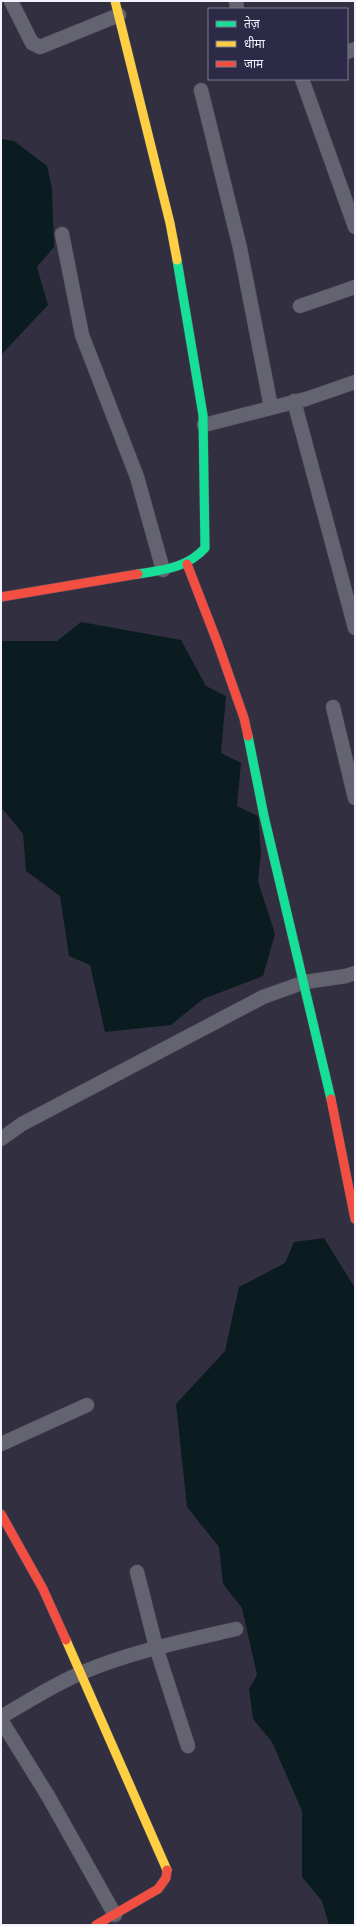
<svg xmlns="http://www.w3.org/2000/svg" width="356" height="1926" font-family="'Fira Sans','Noto Sans Devanagari',sans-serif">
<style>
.water{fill:#0b1c20}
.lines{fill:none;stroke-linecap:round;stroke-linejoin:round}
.street-casing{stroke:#4e4d5a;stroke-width:15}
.fast-casing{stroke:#4e4d5a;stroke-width:10}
.slow-casing{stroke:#4e4d5a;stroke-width:10}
.jam-casing{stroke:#4e4d5a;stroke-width:10}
.street{stroke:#646470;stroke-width:14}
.fast{stroke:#16e098;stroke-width:9}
.slow{stroke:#ffcf43;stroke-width:9}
.jam{stroke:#f24e42;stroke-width:9}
</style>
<rect width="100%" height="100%" fill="#323040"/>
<!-- water -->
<path class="water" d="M 1,139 L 14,141 L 47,166 L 52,189 L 54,247 L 37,267 L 48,305 L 1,355 Z
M 81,622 L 181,640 L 206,686 L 226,696 L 221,753 L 241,763 L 237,806 L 258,816 L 261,852 L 258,881 L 275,934 L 263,976 L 203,999 L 171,1025 L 105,1032 L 90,965 L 69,956 L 60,896 L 26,871 L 23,834 L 1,807 L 1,641 L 57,641 Z
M 324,1238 L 355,1288 L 355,1925 L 329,1925 L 322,1901 L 302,1877 L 302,1811 L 272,1742 L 253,1719 L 249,1689 L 257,1675 L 242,1608 L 223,1584 L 219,1547 L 187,1507 L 176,1404 L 225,1351 L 239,1287 L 285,1263 L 294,1242 Z"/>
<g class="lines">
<defs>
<path id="street" d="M 11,1 L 32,43 L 40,47 L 119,15
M 236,1 L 237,9
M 347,52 L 355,49
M 302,79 L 355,227
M 201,90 L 240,248 L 271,407
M 62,234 L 82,335 L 137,477 L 163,570
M 300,306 L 355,287
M 294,401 L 355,628
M 204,425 L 306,399 L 355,382
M 333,707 L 355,798
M 1,1139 L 22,1124 L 263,997 L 305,982 L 346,976 L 355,973
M 1,1444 L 87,1405
M 137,1572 L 156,1647 L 188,1746
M 1,1717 C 27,1702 53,1685 81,1673 C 130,1652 184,1641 236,1629
M 1,1720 L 48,1796 L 115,1915"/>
<path id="fast" d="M 138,574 C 163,570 187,568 205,548 L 203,415 L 177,260
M 248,736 L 264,816 L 331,1099"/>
<path id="slow" d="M 115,1 L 170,223 L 177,260
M 66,1640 L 167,1870"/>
<path id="jam" d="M 187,564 L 218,644 L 244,718 L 248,736
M 1,597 L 138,574
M 331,1099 L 355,1219
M 1,1514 L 43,1589 L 66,1640
M 96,1925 L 158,1889 L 166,1878 L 167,1870"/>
</defs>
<!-- street casing -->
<use href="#street" class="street-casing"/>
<!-- fast casing -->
<use href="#fast" class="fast-casing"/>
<!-- slow casing -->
<use href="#slow" class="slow-casing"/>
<!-- jam casing -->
<use href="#jam" class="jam-casing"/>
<!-- street -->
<use href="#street" class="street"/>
<!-- fast -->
<use href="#fast" class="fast"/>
<!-- slow -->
<use href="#slow" class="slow"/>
<!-- jam -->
<use href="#jam" class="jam"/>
</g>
<!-- border -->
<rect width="356" height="1926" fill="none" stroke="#f3f3fe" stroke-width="4"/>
<!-- legend -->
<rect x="208" y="8" width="140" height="72" fill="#2c2a46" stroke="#7c7a90"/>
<rect x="216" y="21" width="20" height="6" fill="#16e098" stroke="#7c7a90"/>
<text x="244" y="28" font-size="12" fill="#f3f3fe">तेज़</text>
<rect x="216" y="41" width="20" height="6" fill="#ffcf43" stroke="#7c7a90"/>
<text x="244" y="48" font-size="12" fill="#f3f3fe">धीमा</text>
<rect x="216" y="61" width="20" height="6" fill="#f24e42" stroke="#7c7a90"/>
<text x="244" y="68" font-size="12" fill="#f3f3fe">जाम</text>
</svg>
